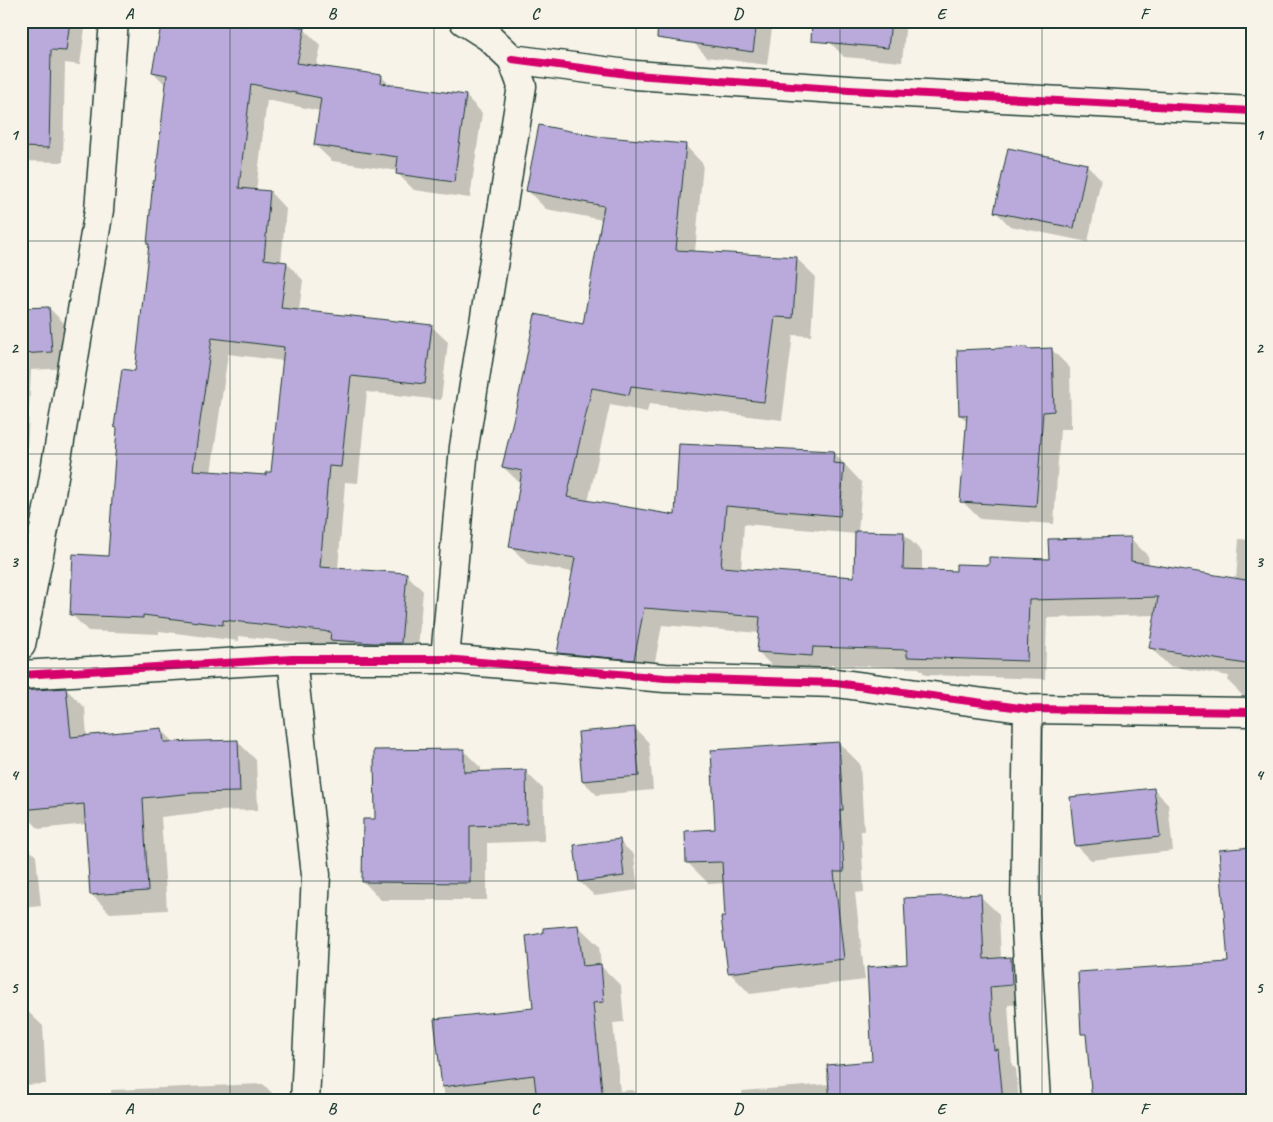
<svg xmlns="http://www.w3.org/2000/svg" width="1273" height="1122" font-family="Caveat,sans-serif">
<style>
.shadow{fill:#0003;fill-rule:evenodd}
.building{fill:#b9aadb;stroke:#1f3d34;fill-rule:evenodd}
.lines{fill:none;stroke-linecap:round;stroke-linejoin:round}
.minor-casing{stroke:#1f3d34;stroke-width:31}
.minor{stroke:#f7f3e8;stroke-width:28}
.cycleway-casing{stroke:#f7f3e8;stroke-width:11}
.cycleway{stroke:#d6006c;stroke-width:8}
.grid{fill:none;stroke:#1f3d34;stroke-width:1;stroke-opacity:0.55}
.neatline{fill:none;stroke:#1f3d34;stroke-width:2}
.grid-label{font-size:16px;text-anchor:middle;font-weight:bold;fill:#1f3d34}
</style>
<rect width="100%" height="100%" fill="#f7f3e8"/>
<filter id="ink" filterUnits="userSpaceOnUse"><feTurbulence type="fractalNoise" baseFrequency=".02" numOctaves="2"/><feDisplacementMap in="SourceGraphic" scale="10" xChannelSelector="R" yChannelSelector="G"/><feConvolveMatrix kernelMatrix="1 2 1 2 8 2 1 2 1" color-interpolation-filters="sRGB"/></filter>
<g filter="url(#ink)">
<!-- shadow -->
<path class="shadow" d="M 21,21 L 86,21 L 80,65 L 65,63 L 63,162 L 21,161 Z
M 696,21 L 773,21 L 767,65 L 707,57 L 693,42 Z
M 832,21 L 906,21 L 902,62 L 844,57 L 830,42 Z
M 247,27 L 304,29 L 321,46 L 316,67 L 382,77 L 391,86 L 466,96 L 482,113 L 470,198 L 414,190 L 397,173 L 398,171 L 332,161 L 315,145 L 320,111 L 267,100 L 256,191 L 270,192 L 286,209 L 281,262 L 287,263 L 303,280 L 299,311 L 431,326 L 448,342 L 441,400 L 367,392 L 358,483 L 345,482 L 338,569 L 407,575 L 423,591 L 417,659 L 339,647 L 239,636 L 239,641 L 159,631 L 159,634 L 88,631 L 71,614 L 109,557 L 118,429 L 115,427 L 136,372 L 167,86 L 153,72 ZM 228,354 L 284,361 L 273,474 L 267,476 L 211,473 Z
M 595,137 L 685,145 L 703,164 L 695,252 L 796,258 L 815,276 L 811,336 L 793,335 L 782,420 L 649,404 L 647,412 L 610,405 L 588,502 L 676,517 L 834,453 L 862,483 L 858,533 L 904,534 L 922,552 L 922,571 L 957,572 L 991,566 L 1050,560 L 1130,538 L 1148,556 L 1149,565 L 1236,580 L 1239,539 L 1252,540 L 1252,700 L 1246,699 L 1228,681 L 1229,676 L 1169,666 L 1150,647 L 1156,615 L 1047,618 L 1045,679 L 926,675 L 919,668 L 831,665 L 830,674 L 776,670 L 758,652 L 760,633 L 662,625 L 652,677 L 576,671 L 558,653 L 573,572 L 529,565 L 511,547 L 521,484 L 503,467 L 584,325 L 603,220 L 546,209 L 528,191 ZM 744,524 L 856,534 L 855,578 L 741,570 Z
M 1087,165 L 1101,179 L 1088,242 L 1010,226 L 996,212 Z
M 21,192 L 24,195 L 24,309 L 49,308 L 65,324 L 68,368 L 31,370 L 27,452 L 21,452 Z
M 1027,349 L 1029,351 L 1052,350 L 1070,368 L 1071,429 L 1060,429 L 1054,524 L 980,519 L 962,501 L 967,422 L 960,415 Z
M 66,689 L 85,708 L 87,737 L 162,730 L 175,743 L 237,741 L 256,760 L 258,810 L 214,811 L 161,817 L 167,910 L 110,913 L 91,894 L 86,824 L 39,829 L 21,810 L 21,692 Z
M 635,728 L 649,743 L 653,790 L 597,795 L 583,781 Z
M 839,743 L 860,764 L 864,831 L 861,831 L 864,892 L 855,893 L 865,980 L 750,994 L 729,972 L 724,883 L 709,884 L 688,863 L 716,830 Z
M 463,750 L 481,768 L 481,773 L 525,771 L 543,789 L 545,841 L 487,843 L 487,900 L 381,900 L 364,882 L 376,820 Z
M 1154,789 L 1168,804 L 1173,851 L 1091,860 L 1076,845 Z
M 21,841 L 36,856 L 41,906 L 21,908 Z
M 619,841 L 634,855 L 638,890 L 595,896 L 580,882 L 576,846 Z
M 980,896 L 999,914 L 1001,959 L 1010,959 L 1029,977 L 1030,1003 L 1008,1005 L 1012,1065 L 1016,1069 L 1019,1101 L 743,1101 L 742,1091 L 830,1084 L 874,1062 L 908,966 Z
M 578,926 L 599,946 L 601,966 L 621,986 L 624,1022 L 613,1023 L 620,1091 L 633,1090 L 644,1101 L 445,1101 L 436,1020 L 535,1009 Z
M 21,1005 L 43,1026 L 46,1084 L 21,1085 Z
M 263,1084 L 280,1101 L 44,1101 L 44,1098 L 111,1097 L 111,1090 Z"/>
<!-- building -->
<path class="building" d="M 21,21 L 70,21 L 66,51 L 51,50 L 49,148 L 21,147 Z
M 162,21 L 222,21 L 246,26 L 247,21 L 271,21 L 305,28 L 297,63 L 382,75 L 381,83 L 466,95 L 454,182 L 396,174 L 398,157 L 314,145 L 321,98 L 251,84 L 239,188 L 270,191 L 264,259 L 287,262 L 281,308 L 432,325 L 425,384 L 351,376 L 341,467 L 329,466 L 320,567 L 407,573 L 401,643 L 374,643 L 330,640 L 331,632 L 223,620 L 223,625 L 143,615 L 143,618 L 70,615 L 73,554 L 108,556 L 117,428 L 114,427 L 122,369 L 135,371 L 149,244 L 147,244 L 153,181 L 155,181 L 167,75 L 152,72 ZM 212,338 L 284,347 L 271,472 L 266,472 L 266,475 L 193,470 Z
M 658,21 L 757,21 L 753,52 L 657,38 Z
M 812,21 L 891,21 L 888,48 L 811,41 Z
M 539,125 L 595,136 L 686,144 L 676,250 L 797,257 L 793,318 L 775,317 L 764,402 L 631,386 L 629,395 L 592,388 L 567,497 L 675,515 L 679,444 L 834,451 L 833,463 L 844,464 L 840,516 L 726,506 L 721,567 L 854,577 L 855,531 L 904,532 L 903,569 L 956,571 L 956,564 L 989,565 L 989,557 L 1049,559 L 1048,539 L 1131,537 L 1131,561 L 1252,581 L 1252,665 L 1149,648 L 1158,597 L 1029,600 L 1027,661 L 907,657 L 907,650 L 813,647 L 812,656 L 757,652 L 760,617 L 644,608 L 634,660 L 557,653 L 575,558 L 509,547 L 522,471 L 502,467 L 519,395 L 535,314 L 583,324 L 604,206 L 526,191 Z
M 1008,148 L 1087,164 L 1074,228 L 994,212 Z
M 49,307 L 52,352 L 21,354 L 21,308 Z
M 1027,347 L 1027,349 L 1052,348 L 1054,411 L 1043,412 L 1036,507 L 960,502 L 967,415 L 959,415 L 957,350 Z
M 66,688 L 71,737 L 162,728 L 164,742 L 238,740 L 240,792 L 194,793 L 143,798 L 148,891 L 90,895 L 84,804 L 21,810 L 21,691 Z
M 635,727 L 639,776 L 582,781 L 578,732 Z
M 839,742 L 843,810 L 840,810 L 844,872 L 834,872 L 844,959 L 728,973 L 721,917 L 725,917 L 722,862 L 686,863 L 685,831 L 715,829 L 711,750 Z
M 464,749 L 464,772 L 526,770 L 527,824 L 470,826 L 470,883 L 362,882 L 363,819 L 375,819 L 374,750 Z
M 1154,788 L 1160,837 L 1075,846 L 1070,797 Z
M 620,839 L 624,876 L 579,882 L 574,845 Z
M 1252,847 L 1252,1101 L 1092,1101 L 1086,1034 L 1081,1034 L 1078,972 L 1228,962 L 1219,850 Z
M 981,894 L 984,959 L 1011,957 L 1012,985 L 990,987 L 994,1050 L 998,1049 L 1003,1101 L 830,1101 L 827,1065 L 872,1061 L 867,967 L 907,964 L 904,898 Z
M 578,925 L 583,966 L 601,964 L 604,1002 L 593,1003 L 603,1101 L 537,1101 L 534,1075 L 442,1087 L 434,1019 L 533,1008 L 526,936 L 543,933 L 543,928 Z"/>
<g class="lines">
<defs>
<path id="minor" d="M 512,59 L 635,75 L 849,90 L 1252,111
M 21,645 L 51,494 L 99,210 L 114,21
M 292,659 L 316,875 L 305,1101
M 445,659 L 464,447 L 522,86 L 512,59 L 489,37 L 464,21
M 21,675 L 292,659 L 445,659 L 665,678 L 836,683 L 1028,709 L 1252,712
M 1028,709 L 1025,913 L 1036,1101"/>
</defs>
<!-- minor casing -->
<use href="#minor" class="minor-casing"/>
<!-- minor -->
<use href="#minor" class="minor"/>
<defs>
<path id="cycleway" d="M 512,59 L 635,75 L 849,90 L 1252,111
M 21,675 L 292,659 L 445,659 L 665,678 L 836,683 L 1028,709 L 1252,712"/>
</defs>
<!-- cycleway casing -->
<use href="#cycleway" class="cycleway-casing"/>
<!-- cycleway -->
<use href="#cycleway" class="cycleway"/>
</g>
</g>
<!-- grid -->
<path class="grid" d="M 230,21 L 230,1101M 434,21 L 434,1101M 636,21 L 636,1101M 840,21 L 840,1101M 1042,21 L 1042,1101M 21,241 L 1252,241M 21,454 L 1252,454M 21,668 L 1252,668M 21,881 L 1252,881"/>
<!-- margin -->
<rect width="1273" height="1122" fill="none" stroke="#f7f3e8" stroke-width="55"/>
<rect x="28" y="28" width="1218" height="1066" class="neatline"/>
<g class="grid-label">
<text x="129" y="19">A</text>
<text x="332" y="19">B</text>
<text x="535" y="19">C</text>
<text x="738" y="19">D</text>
<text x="941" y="19">E</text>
<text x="1144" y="19">F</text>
<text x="14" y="140">1</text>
<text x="1259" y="140">1</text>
<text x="14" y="353">2</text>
<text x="1259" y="353">2</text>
<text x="14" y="567">3</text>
<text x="1259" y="567">3</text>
<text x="14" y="780">4</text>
<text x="1259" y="780">4</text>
<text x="14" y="993">5</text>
<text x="1259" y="993">5</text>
<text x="129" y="1114">A</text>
<text x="332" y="1114">B</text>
<text x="535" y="1114">C</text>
<text x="738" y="1114">D</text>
<text x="941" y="1114">E</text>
<text x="1144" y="1114">F</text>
</g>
</svg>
